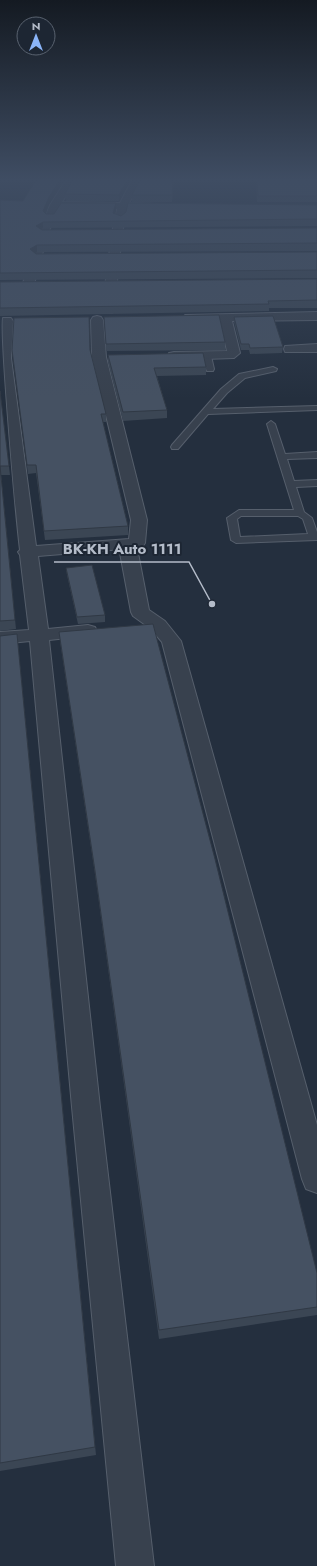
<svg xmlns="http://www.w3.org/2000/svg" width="317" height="1566" font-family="Jost,sans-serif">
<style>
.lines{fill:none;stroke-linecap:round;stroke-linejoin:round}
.lane-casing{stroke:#565f6c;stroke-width:2}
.street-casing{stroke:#565f6c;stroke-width:2}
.lane{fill:#38414e;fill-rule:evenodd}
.street{fill:#38414e;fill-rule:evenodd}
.wall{fill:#3b4654}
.shaded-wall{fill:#303945}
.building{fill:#455162;stroke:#303945}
.leader{fill:none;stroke:#b4bcc9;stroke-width:1.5}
.callout-dot{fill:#b4bcc9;stroke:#1d2633;stroke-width:1.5}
.callout-label{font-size:15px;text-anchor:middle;font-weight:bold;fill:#b4bcc9;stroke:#1d2633;stroke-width:4;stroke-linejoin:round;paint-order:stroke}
</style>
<rect width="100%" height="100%" fill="#242f3e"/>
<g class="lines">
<defs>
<path id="lane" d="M 204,354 L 210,354 L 211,356 L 214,369 L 213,371 L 207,371 L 206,369 L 203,356 Z
M 273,367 L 277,369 L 276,371 L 245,378 L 227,393 L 213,409 L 317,406 L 317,410 L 208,414 L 178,449 L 172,449 L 171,447 L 172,445 L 221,389 L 239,374 Z
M 271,421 L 275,424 L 285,454 L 317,452 L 317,458 L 287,459 L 294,481 L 317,480 L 317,486 L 296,487 L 304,512 L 312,518 L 317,532 L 317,540 L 236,543 L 231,540 L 227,518 L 239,510 L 294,510 L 267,424 ZM 241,516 L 298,516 L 303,519 L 308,534 L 240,537 L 237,519 Z"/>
<path id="street" d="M 66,180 L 76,180 L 62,202 L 120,203 L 132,180 L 142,180 L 129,203 L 158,204 L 163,207 L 158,210 L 127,209 L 122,233 L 114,310 L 112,313 L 104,313 L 102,310 L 112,233 L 117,209 L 59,208 L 48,233 L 27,310 L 25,313 L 17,313 L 15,310 L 38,233 L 50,205 Z
M 317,312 L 317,320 L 232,321 L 240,353 L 234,358 L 174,360 L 169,359 L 168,356 L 169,353 L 174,352 L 227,351 L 220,321 L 189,322 L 185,321 L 183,318 L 185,315 Z
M 97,316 L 101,317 L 103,320 L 106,357 L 147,520 L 145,543 L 138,553 L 149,610 L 165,621 L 181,641 L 317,1125 L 317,1193 L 306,1189 L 302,1179 L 162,642 L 151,629 L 133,616 L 131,612 L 120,553 L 123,549 L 38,556 L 48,629 L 88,625 L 95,627 L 97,631 L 95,635 L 49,640 L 100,1107 L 154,1566 L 116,1566 L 72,1107 L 30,641 L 0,644 L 0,632 L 29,630 L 20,555 L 18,552 L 20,550 C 16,517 0,337 3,318 L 11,318 L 13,321 L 11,358 L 36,546 L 129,539 L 131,520 L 92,357 L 91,320 L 93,317 Z
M 317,344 L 317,352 L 285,352 L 284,349 L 285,346 Z"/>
</defs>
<!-- lane casing -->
<use href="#lane" class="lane-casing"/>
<!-- street casing -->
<use href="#street" class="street-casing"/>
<!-- lane -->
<use href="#lane" class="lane"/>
<!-- street -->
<use href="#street" class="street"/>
</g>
<!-- wall -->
<path class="wall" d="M 130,180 L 119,201 L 66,201 L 65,194 Z
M 140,180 L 174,180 L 172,202 L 132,202 L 132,195 Z
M 256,180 L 317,180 L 317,202 L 257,202 Z
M 0,200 L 23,201 L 49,204 L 46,214 L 116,210 L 115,214 L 121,216 L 317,205 L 317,226 L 43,228 L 41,230 L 42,230 L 317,228 L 317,251 L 37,252 L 35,254 L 317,252 L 317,278 L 0,280 Z
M 317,279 L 317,308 L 269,308 L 269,311 L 0,316 L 0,282 Z
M 234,317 L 283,347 L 282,353 L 250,354 L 249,350 L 241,350 L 234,322 Z
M 105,324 L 225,342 L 225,350 L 106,351 Z
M 12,350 L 90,350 L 106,414 L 106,422 L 103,422 L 128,526 L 128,535 L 45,540 L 36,473 L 28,474 Z
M 108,355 L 206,367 L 206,375 L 157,376 L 167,410 L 167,418 L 123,421 L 108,362 Z
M 0,391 L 10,475 L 1,475 L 16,629 L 0,631 Z
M 66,568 L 105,615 L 105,622 L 78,624 L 67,575 Z
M 59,632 L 317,1273 L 317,1315 L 159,1339 L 96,881 L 60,641 Z
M 17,634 L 96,1455 L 0,1471 L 0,636 Z"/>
<!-- shaded-wall -->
<path class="shaded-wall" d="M 60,180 L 65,180 L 49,204 L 44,218 L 43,211 L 49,197 Z
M 127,180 L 130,180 L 119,201 L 119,195 Z
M 116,203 L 116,210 L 114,220 L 113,213 Z
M 43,222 L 43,228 L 37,232 L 36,226 Z
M 37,245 L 37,252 L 31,256 L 30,249 Z"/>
<!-- building -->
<path class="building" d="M 36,180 L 60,180 L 49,197 L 43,211 L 46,214 L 54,214 L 61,203 L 116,203 L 113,213 L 121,216 L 126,212 L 128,203 L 317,205 L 317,219 L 43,222 L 36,226 L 42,230 L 317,228 L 317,243 L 37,245 L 30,249 L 36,254 L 317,252 L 317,270 L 0,273 L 0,200 L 23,201 Z
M 73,180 L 127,180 L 119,195 L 65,194 Z
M 140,180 L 173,180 L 172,195 L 132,195 Z
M 257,180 L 317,180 L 317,196 L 258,196 Z
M 317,279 L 317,300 L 268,301 L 269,304 L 0,308 L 0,282 Z
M 219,315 L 225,342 L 106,344 L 104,317 Z
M 273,316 L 283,347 L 250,348 L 249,344 L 241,344 L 234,317 Z
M 89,317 L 90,350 L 106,414 L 101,414 L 128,526 L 44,531 L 36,465 L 27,465 L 12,350 L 14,318 Z
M 203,353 L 206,367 L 154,368 L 167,410 L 123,412 L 108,355 Z
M 0,391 L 9,466 L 0,466 L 15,620 L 0,621 Z
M 92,565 L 105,615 L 77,617 L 66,568 Z
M 153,624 L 215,859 L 317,1273 L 317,1307 L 159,1330 L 95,871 L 59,632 Z
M 17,634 L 95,1447 L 0,1463 L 0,636 Z"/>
<!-- sky -->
<linearGradient id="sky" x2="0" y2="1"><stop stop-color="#141a22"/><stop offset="0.45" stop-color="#3f4d63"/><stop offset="1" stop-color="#3f4d63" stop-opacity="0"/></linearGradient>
<rect width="317" height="399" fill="url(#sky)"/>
<!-- callouts -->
<path class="leader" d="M212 604L189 562H54"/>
<circle class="callout-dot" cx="212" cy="604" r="4"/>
<g class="callout-label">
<text x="122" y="554">BK-KH Auto 1111</text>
</g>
<!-- north arrow -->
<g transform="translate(36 36)"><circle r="19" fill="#1d2633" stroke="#59626f"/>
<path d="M0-3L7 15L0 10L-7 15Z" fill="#8ab4f8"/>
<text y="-6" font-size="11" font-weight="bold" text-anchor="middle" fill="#b4bcc9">N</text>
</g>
</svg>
